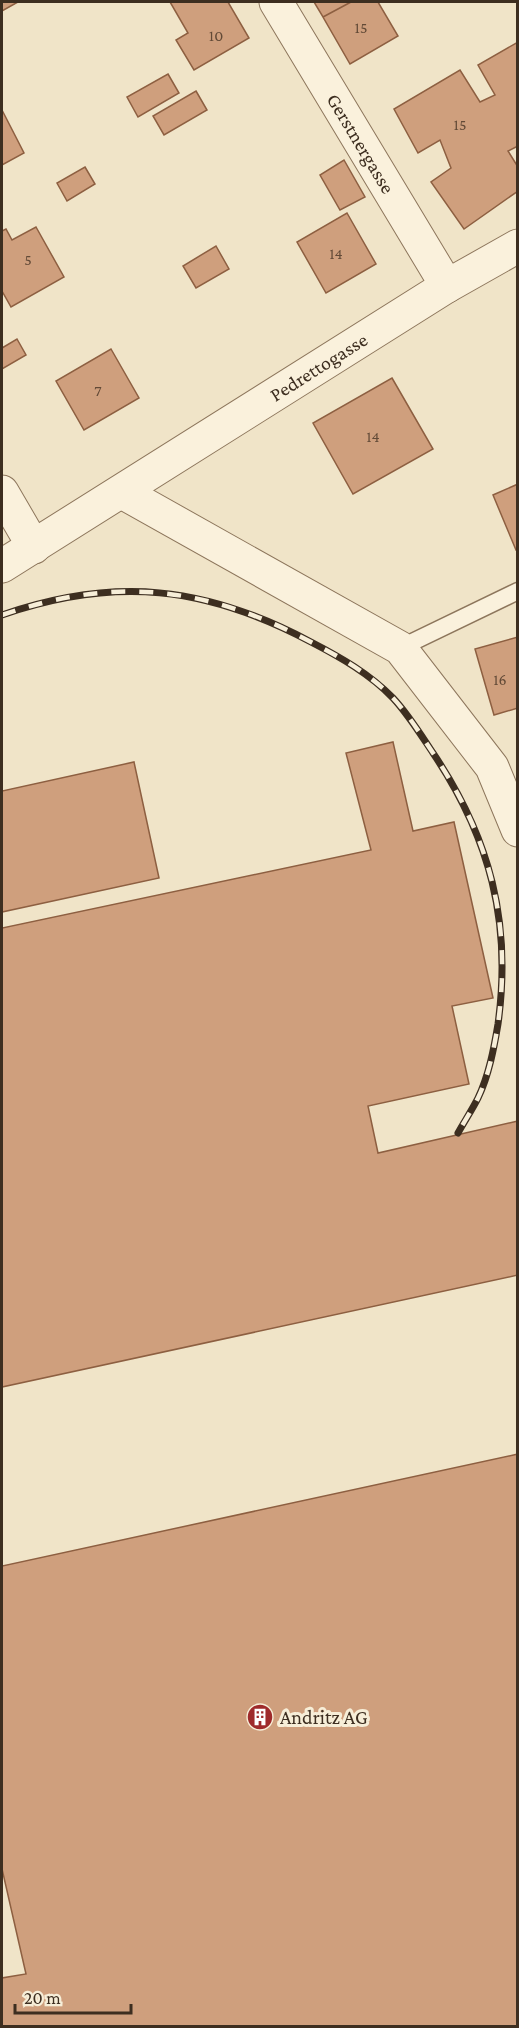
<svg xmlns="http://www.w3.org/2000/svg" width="519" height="2028" font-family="'Crimson Pro',serif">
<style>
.building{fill:#cf9f7d;stroke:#8d5f41;stroke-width:1.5}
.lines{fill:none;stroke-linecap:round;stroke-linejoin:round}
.lane-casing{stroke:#8d765c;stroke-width:19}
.street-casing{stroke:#8d765c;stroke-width:35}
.lane{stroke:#faf1dc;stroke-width:16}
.street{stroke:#faf1dc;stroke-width:33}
.rail-casing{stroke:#3d2e20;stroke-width:7}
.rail{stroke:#f7eed8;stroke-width:4.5;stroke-dasharray:14;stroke-linecap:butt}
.labels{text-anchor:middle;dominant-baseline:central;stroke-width:6;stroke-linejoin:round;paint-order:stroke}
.number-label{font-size:16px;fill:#624a37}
.street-label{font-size:20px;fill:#3d2e20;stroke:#f7eed8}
.poi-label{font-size:20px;fill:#3d2e20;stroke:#f7eed8;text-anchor:start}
</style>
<rect width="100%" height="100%" fill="#f0e4c8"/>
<!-- building -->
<path class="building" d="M 2,2 L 18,2 L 2,11 Z
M 170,2 L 228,2 L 249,38 L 194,70 L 176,40 L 188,33 Z
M 314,2 L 351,2 L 323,17 Z
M 351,2 L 378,2 L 398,36 L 350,64 L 323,17 Z
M 518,42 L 518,146 L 508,151 L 518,167 L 518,191 L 464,229 L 431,182 L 451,168 L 440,140 L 418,153 L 394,109 L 460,70 L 480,102 L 495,95 L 478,65 Z
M 168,74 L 179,93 L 138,117 L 127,97 Z
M 196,91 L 207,110 L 164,135 L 153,116 Z
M 2,110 L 24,153 L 2,165 Z
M 344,160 L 365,197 L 340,210 L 320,175 Z
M 85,167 L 95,184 L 67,201 L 57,183 Z
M 347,213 L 376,264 L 326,293 L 297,242 Z
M 36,227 L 64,277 L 11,307 L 2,291 L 2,231 L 6,229 L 12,240 Z
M 216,246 L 229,269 L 196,288 L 183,266 Z
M 17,339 L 26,355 L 2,369 L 2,348 Z
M 111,349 L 139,398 L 84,430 L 56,381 Z
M 392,378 L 433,449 L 353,494 L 313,423 Z
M 518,484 L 518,549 L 516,550 L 493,495 Z
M 518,637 L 518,708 L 494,715 L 475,649 Z
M 393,742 L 413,831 L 454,822 L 493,998 L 452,1006 L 469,1084 L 368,1106 L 378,1153 L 518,1121 L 518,1275 L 2,1387 L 2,928 L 371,850 L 346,753 Z
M 134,762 L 159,878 L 2,912 L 2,791 Z
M 518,1454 L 518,2026 L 2,2026 L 2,1978 L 26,1974 L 2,1869 L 2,1566 Z"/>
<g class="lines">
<defs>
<path id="lane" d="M 400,648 L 518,591"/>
<g id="street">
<path id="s1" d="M 276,2 L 447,286"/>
<path d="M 2,492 L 34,547"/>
<path d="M 122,492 L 400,648 L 492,767 L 518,830"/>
<path id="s2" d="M 2,566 L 447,286 L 518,246"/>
</g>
</defs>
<!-- lane casing -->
<use href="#lane" class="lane-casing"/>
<!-- street casing -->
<use href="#street" class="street-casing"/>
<!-- lane -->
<use href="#lane" class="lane"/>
<!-- street -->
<use href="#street" class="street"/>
<defs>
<path id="rail" d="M 2,615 C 115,576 206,586 311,642 C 340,657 370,674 393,698 C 408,714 421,735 433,753 C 490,838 512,922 498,1024 C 494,1048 489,1075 478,1098 C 472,1110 464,1122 458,1133"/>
</defs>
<!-- rail casing -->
<use href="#rail" class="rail-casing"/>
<!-- rail -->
<use href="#rail" class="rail"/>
</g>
<!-- icons -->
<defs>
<symbol id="building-disc" viewBox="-11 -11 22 22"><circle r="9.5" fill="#9e2a2b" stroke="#f7eed8"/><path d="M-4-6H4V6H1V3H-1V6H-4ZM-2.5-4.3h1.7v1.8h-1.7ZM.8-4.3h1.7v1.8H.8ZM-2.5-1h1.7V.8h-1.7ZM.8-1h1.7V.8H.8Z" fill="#fff"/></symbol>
</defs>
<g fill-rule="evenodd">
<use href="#building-disc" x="245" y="1702" width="30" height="30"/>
</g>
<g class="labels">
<!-- number labels -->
<g class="number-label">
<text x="361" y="27">15</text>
<text x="216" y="35">10</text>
<text x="460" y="124">15</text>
<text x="336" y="253">14</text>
<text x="28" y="259">5</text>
<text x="98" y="390">7</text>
<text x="373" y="436">14</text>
<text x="500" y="679">16</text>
</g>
<!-- street labels -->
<g class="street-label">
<text stroke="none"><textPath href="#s1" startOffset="165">Gerstnergasse</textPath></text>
<text stroke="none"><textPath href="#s2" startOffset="374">Pedrettogasse</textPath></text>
</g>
<!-- poi labels -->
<g class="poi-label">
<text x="280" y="1717">Andritz AG</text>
</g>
</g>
<!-- border -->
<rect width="519" height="2028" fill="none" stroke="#3d2e20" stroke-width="6"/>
<!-- scale -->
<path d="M15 2004v9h116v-9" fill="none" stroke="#3d2e20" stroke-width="3"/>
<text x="24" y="2004" font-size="18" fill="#3d2e20" stroke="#f7eed8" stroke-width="4.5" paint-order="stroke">20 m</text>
</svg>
